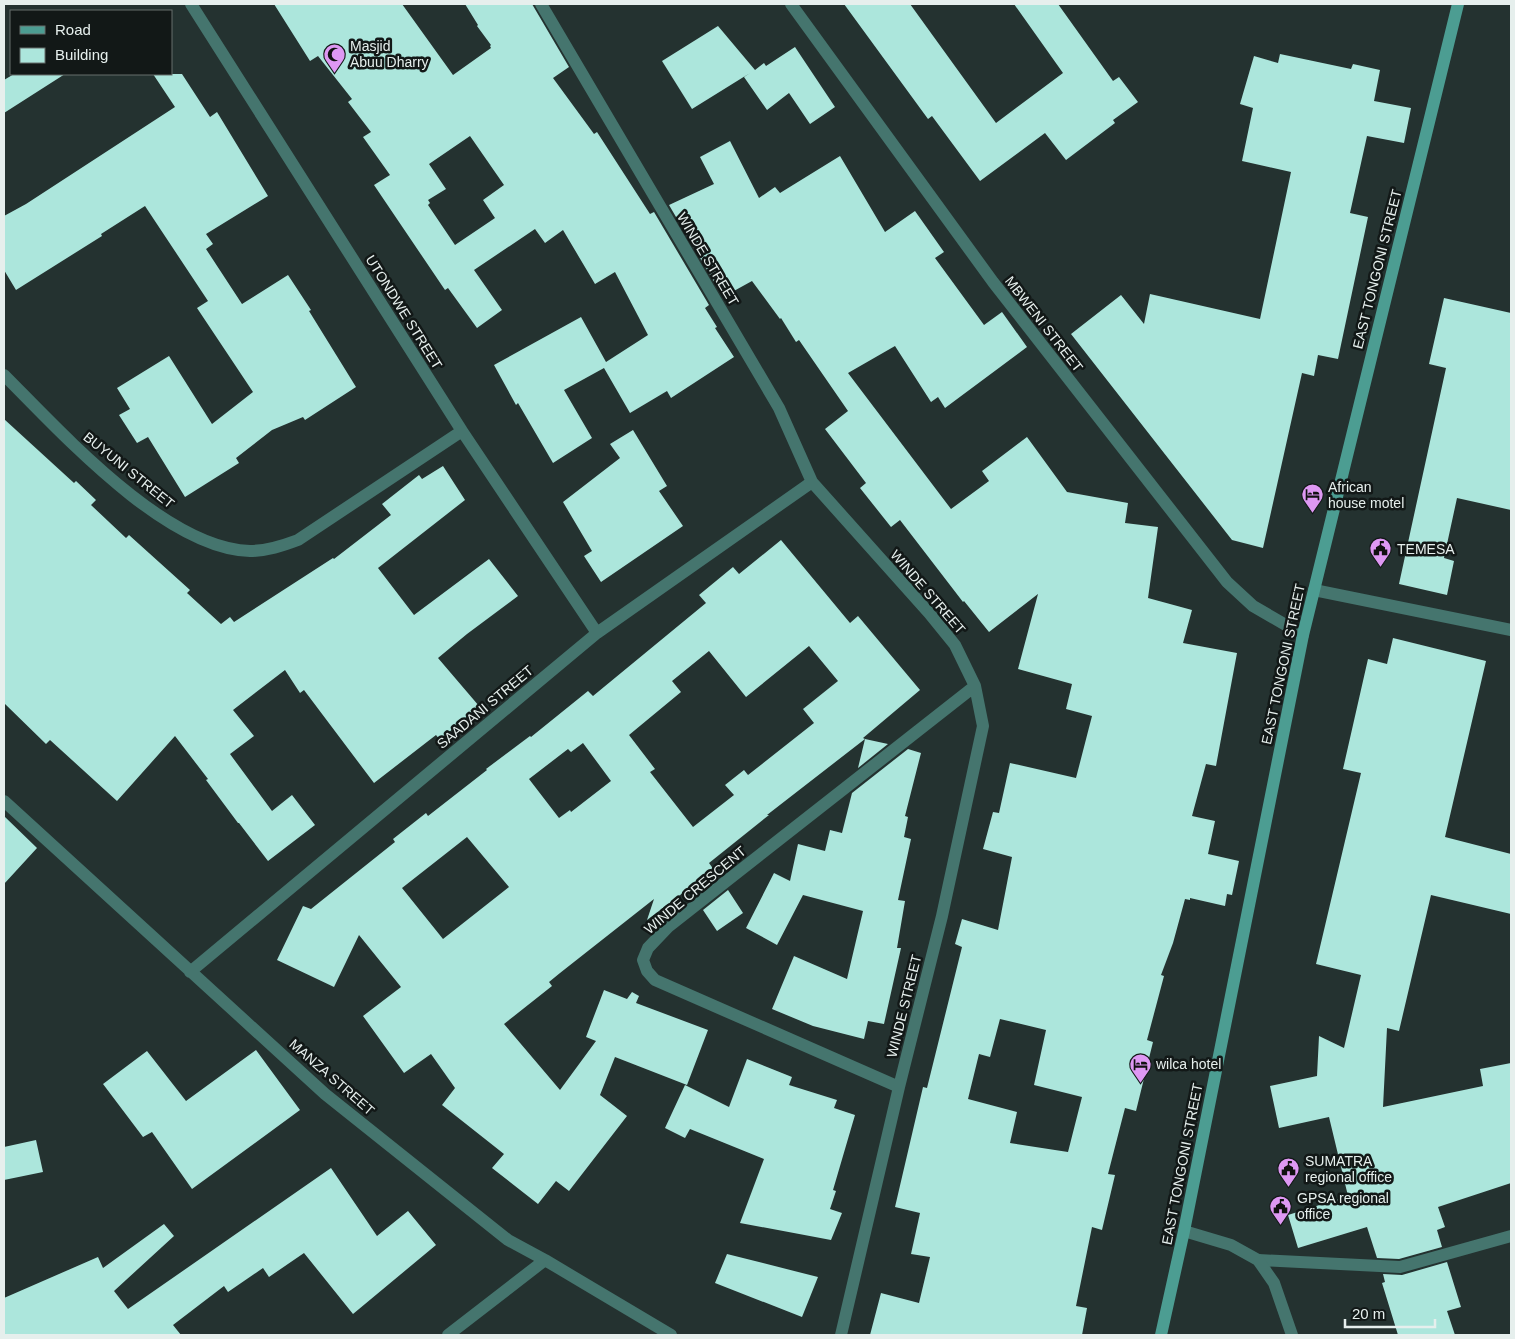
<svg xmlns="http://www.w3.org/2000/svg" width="1515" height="1339" font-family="Arial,sans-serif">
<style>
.building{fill:#ace6dc;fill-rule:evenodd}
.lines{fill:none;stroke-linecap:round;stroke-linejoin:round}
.lane{stroke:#45756e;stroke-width:12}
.street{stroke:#45756e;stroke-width:12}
.secondary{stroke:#4c9d92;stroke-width:12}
.labels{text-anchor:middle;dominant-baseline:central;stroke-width:5;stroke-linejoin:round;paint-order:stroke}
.poi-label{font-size:14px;fill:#e6efed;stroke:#121817;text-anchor:start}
.street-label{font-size:14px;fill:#e6efed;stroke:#121817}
</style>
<rect width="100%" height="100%" fill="#243230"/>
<!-- building -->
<path class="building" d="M 274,4 L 402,4 L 453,75 L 491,48 L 490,46 L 491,45 L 477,26 L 478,25 L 465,4 L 532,4 L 569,67 L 553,78 L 594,134 L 597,132 L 650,214 L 654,212 L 709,305 L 705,308 L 717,327 L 715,328 L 734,357 L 671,398 L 667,391 L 630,413 L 604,368 L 564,390 L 592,438 L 553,463 L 518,403 L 516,405 L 494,365 L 581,317 L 606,362 L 648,335 L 615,272 L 595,284 L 563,230 L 545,243 L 535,229 L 474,270 L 502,310 L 477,328 L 448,288 L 445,290 L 374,185 L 390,175 L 363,137 L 371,132 L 348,102 L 352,99 L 318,56 L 310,61 ZM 470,136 L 504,185 L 483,200 L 495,218 L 455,245 L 428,205 L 430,203 L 428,200 L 446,189 L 429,164 Z
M 844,4 L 910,4 L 996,123 L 1063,73 L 1014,4 L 1058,4 L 1113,81 L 1119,77 L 1138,102 L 1113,120 L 1115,123 L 1066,160 L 1045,133 L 980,181 L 932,116 L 928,119 Z
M 718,26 L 755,70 L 764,63 L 766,66 L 795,47 L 835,107 L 810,124 L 789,93 L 767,110 L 744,77 L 750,73 L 692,109 L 662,61 Z
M 1280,54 L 1351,69 L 1353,64 L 1380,70 L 1374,101 L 1411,108 L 1404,143 L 1367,136 L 1350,213 L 1368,217 L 1338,359 L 1318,355 L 1314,376 L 1302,373 L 1263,548 L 1232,540 L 1071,334 L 1121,295 L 1144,324 L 1150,294 L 1260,319 L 1291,172 L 1242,161 L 1253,108 L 1240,104 L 1254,56 L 1278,63 Z
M 14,74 L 65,74 L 4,113 L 4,80 Z
M 153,74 L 182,74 L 210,117 L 217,112 L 268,196 L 206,234 L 213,244 L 206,249 L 242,304 L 288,275 L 311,310 L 309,311 L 356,387 L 305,420 L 303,417 L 272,430 L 236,458 L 239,463 L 185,497 L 148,437 L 137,443 L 119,415 L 130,409 L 117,388 L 169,356 L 212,424 L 253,392 L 197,308 L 208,301 L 145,206 L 101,234 L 102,236 L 16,290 L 4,270 L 4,216 L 26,204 L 175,107 Z
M 730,141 L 759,198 L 775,187 L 780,193 L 840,156 L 885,232 L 915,211 L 944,252 L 935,258 L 984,325 L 1002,312 L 1027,347 L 945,408 L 938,397 L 931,402 L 895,346 L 848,373 L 951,509 L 989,481 L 982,471 L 1027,437 L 1067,492 L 1128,503 L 1125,523 L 1158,527 L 1148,598 L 1192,610 L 1183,643 L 1237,653 L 1216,766 L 1206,764 L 1192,816 L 1215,821 L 1208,854 L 1239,861 L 1232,895 L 1227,894 L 1225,906 L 1190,898 L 1190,900 L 1185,899 L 1173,943 L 1161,975 L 1164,976 L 1147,1040 L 1153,1042 L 1136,1111 L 1125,1108 L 1108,1174 L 1115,1175 L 1102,1230 L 1092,1227 L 1076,1306 L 1087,1308 L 1082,1335 L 870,1335 L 881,1293 L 919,1303 L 930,1257 L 911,1254 L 920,1213 L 895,1207 L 923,1087 L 927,1088 L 962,947 L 955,944 L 962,919 L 998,930 L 1012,857 L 983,849 L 993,812 L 999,813 L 1010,763 L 1076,778 L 1092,716 L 1066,709 L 1072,684 L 1018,669 L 1038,594 L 989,632 L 964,601 L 963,602 L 900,520 L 891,527 L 860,488 L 866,483 L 825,429 L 848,411 L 799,340 L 796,342 L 781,318 L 780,319 L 752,281 L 723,297 L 669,205 L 714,184 L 700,157 ZM 1000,1019 L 1046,1030 L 1034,1085 L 1082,1097 L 1068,1152 L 1010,1143 L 1017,1112 L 968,1099 L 979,1054 L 990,1057 Z
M 1444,298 L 1511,313 L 1511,510 L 1457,498 L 1444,558 L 1454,561 L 1447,595 L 1399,584 L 1446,368 L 1429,364 Z
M 4,419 L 74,483 L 76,481 L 96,500 L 91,505 L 126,538 L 129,535 L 190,590 L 187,593 L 221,624 L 230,617 L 234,622 L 333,558 L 334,559 L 391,515 L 382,504 L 419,475 L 422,479 L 443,466 L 465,500 L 378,568 L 414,615 L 489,559 L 518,596 L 467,634 L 438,658 L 479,706 L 440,740 L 436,735 L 374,783 L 304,690 L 300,693 L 285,670 L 233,710 L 254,736 L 230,754 L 272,811 L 292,795 L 315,825 L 268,861 L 239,823 L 238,823 L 206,780 L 208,779 L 175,736 L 117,801 L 50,740 L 46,744 L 4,703 Z
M 633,430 L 667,486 L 659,491 L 683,526 L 601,582 L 584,556 L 592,551 L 563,502 L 620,458 L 610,444 Z
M 781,540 L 850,623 L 858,616 L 920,690 L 863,738 L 865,739 L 767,815 L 769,815 L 709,863 L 719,877 L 693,897 L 688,889 L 647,920 L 654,899 L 560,973 L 549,982 L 552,986 L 504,1024 L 560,1090 L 596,1041 L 586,1037 L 604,990 L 627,999 L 632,992 L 639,996 L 636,1003 L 708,1030 L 687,1085 L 615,1057 L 600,1095 L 627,1116 L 569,1191 L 556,1181 L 538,1204 L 492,1168 L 504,1154 L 442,1105 L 455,1088 L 431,1054 L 404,1073 L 363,1016 L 401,987 L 359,935 L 334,987 L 277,960 L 303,906 L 311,909 L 395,842 L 393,839 L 426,813 L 428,816 L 487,770 L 486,769 L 530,736 L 531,737 L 588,691 L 593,696 L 706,603 L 699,595 L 733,567 L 739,574 ZM 809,646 L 838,681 L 803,709 L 814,723 L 748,775 L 744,770 L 725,785 L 734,795 L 693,827 L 650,772 L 655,769 L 629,735 L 681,692 L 672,681 L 709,651 L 746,697 ZM 583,743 L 611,781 L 571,812 L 570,810 L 559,818 L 529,779 L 568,749 L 571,752 ZM 467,837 L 509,887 L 443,939 L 402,888 Z
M 1393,638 L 1486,661 L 1445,837 L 1511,854 L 1511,914 L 1431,895 L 1399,1031 L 1387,1028 L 1383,1107 L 1483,1086 L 1480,1069 L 1511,1063 L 1511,1183 L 1438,1207 L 1445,1227 L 1437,1230 L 1442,1247 L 1399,1259 L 1377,1258 L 1367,1227 L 1298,1248 L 1288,1215 L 1348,1196 L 1329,1117 L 1279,1128 L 1270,1086 L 1317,1076 L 1319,1036 L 1344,1048 L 1361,975 L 1316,964 L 1361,773 L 1343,769 L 1368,659 L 1387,664 Z
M 865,739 L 888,744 L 858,768 Z
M 908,749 L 921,753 L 905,816 L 908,817 L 904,837 L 911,839 L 898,900 L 905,901 L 897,948 L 901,948 L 884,1024 L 868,1021 L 864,1039 L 813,1026 L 772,1009 L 794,956 L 847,979 L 863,911 L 803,895 L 777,945 L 746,928 L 774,873 L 790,881 L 798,844 L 825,851 L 830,830 L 842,833 L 852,793 Z
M 4,816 L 37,848 L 4,884 Z
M 728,890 L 743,913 L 717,931 L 703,910 Z
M 256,1050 L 300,1110 L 192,1189 L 152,1132 L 143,1137 L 103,1084 L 147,1051 L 186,1101 Z
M 747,1059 L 792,1077 L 789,1085 L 837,1100 L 834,1108 L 855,1115 L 833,1190 L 836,1191 L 830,1209 L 842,1213 L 831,1240 L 740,1223 L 764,1159 L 690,1129 L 685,1138 L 665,1128 L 685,1085 L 729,1107 Z
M 36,1140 L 43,1172 L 4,1180 L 4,1147 Z
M 331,1168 L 377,1236 L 408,1211 L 436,1245 L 353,1314 L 304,1253 L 269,1277 L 263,1268 L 228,1292 L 224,1286 L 173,1325 L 181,1335 L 4,1335 L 4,1298 L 98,1257 L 103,1268 L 164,1224 L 174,1236 L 114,1291 L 128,1309 Z
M 727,1254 L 818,1277 L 802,1317 L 715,1283 Z
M 1447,1262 L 1461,1307 L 1447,1311 L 1455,1335 L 1398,1335 L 1382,1283 L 1385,1282 L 1383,1274 L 1402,1275 Z"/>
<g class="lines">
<!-- lane -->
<path class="lane" d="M 1314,590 L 1511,630
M 1258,1260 L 1400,1267 L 1511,1236"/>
<!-- street -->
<path class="street" d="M 191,4 L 462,431 L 597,633
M 541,4 L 779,408 L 812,482 L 929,613 L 955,645 L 975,686 L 983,726 L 942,916 L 899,1087 L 841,1335
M 791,4 L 993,282 L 1227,582 L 1253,606 L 1303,635
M 4,375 C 61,432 166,549 250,551 C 267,551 282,546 298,540 L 462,431
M 4,801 L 325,1094 L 508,1240 L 545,1260 L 671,1335
M 190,972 L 597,633 L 812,482
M 899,1087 L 655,980 L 647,971 L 643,960 L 648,948 L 668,927 L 975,686
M 1184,1231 L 1231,1245 L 1258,1260 L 1274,1283 L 1292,1335
M 448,1335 L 545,1260"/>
<!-- secondary -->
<path class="secondary" d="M 1161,1335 L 1184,1231 L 1303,635 L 1458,4"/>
</g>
<!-- icons -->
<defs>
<symbol id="mosque-pin" viewBox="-11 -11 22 30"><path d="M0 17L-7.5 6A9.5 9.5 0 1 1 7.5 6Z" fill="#de98f3" stroke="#121817"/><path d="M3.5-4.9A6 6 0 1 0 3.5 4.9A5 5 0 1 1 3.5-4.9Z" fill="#111"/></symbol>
<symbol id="hotel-pin" viewBox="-11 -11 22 30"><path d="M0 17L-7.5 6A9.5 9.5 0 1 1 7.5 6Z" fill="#de98f3" stroke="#121817"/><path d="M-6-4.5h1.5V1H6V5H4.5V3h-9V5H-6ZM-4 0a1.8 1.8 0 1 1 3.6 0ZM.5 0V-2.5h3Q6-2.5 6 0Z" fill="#111"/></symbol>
<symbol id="civic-pin" viewBox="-11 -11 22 30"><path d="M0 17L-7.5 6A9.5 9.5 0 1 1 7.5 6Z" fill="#de98f3" stroke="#121817"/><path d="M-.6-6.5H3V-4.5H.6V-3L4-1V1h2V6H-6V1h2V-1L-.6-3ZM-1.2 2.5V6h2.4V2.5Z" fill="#111"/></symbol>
</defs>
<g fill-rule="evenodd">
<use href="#mosque-pin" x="322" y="42" width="25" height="34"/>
<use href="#hotel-pin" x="1300" y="482" width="25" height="34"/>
<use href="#civic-pin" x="1368" y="536" width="25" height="34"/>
<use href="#hotel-pin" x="1128" y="1052" width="25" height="34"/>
<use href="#civic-pin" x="1276" y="1156" width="25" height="34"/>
<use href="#civic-pin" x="1268" y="1194" width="25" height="34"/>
</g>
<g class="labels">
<!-- poi labels -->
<g class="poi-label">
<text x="350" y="46">Masjid<tspan x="350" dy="16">Abuu Dharry</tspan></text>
<text x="1328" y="487">African<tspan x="1328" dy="16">house motel</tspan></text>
<text x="1397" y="549">TEMESA</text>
<text x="1156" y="1064">wilca hotel</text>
<text x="1305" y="1161">SUMATRA<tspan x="1305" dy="16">regional office</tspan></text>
<text x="1297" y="1198">GPSA regional<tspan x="1297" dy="16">office</tspan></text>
</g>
<!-- street labels -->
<g class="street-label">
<text transform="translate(708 259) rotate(59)">WINDE STREET</text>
<text transform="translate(1377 269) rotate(-76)">EAST TONGONI STREET</text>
<text transform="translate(404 312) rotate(58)">UTONDWE STREET</text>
<text transform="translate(1044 324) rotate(52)">MBWENI STREET</text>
<text transform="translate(129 470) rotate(39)">BUYUNI STREET</text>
<text transform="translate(928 592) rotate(49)">WINDE STREET</text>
<text transform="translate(1283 664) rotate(-78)">EAST TONGONI STREET</text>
<text transform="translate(485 707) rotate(-40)">SAADANI STREET</text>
<text transform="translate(695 890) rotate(-40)">WINDE CRESCENT</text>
<text transform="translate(904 1006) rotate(-76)">WINDE STREET</text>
<text transform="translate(332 1077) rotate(41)">MANZA STREET</text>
<text transform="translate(1182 1164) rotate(-79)">EAST TONGONI STREET</text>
</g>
</g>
<!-- border -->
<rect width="1515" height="1339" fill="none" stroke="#e6efed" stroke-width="10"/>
<!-- legend -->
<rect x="10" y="10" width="162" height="65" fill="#121817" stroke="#676e6d"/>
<rect x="20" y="26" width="25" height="8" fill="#4c9d92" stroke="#676e6d"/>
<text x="55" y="35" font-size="15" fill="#e6efed">Road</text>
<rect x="20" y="48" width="25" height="15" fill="#ace6dc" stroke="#676e6d"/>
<text x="55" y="60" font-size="15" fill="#e6efed">Building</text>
<!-- scale -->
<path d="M1345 1319v8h90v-8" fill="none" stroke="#e6efed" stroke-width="2.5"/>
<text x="1352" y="1319" font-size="15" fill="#e6efed" stroke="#121817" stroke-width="4" paint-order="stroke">20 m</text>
</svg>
